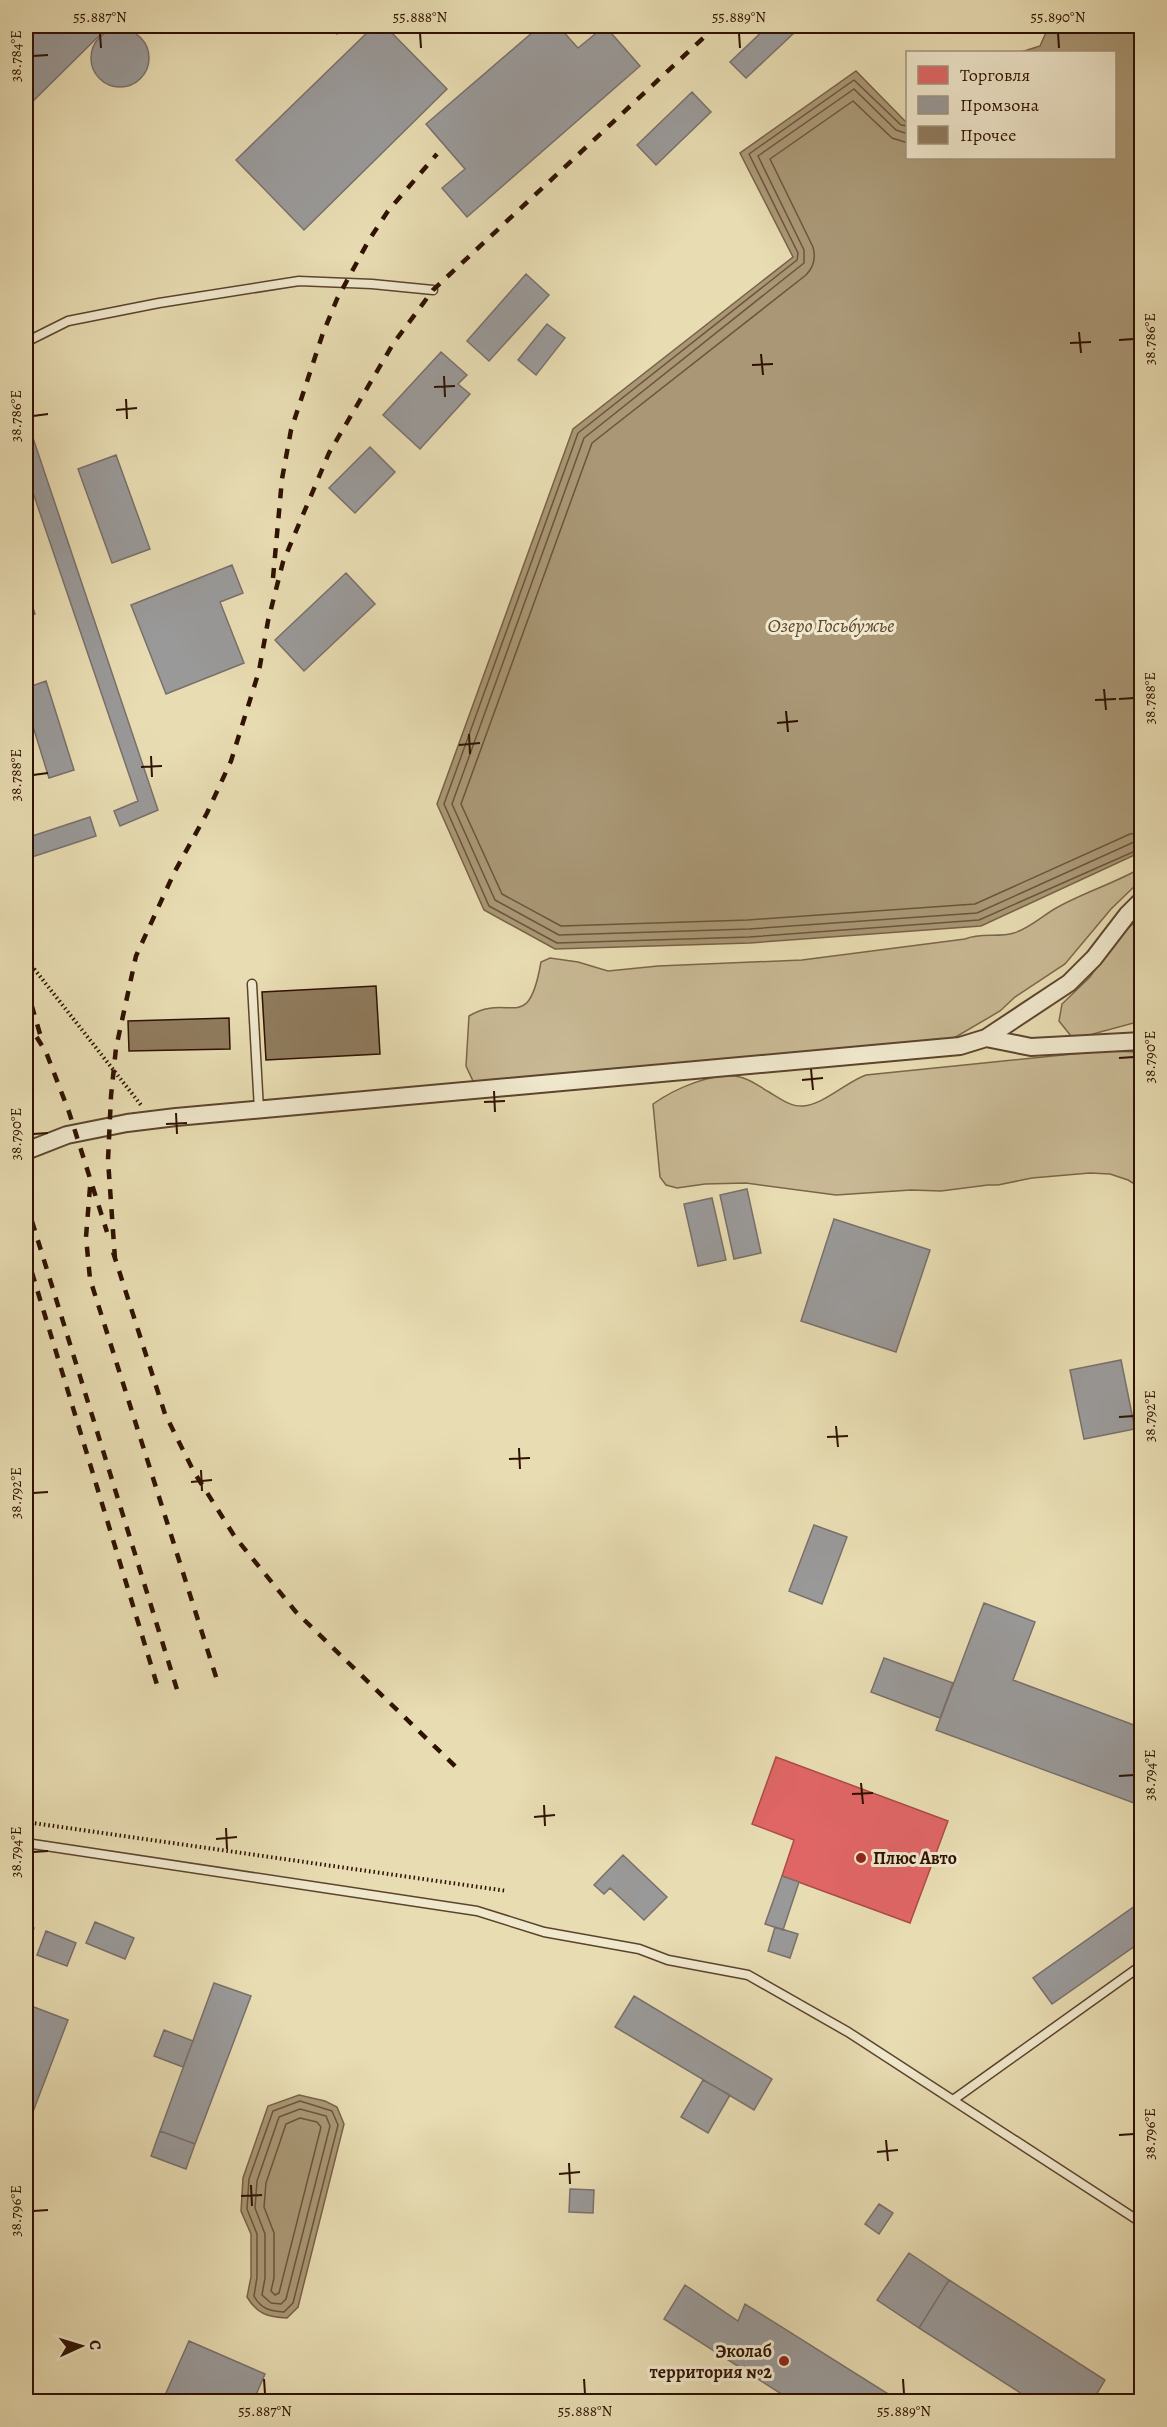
<svg xmlns="http://www.w3.org/2000/svg" width="1167" height="2427" font-family="Alegreya,serif">
<style>
.green{fill:#c8b994;stroke:#7b654a;stroke-width:1.5}
.water{fill:#a99775;stroke:#786146;stroke-width:1.5}
.shops{fill:#e06666;stroke:#ab4c47;stroke-width:1.5}
.industry{fill:#999;stroke:#79706b;stroke-width:1.5}
.lines{fill:none;stroke-linecap:round;stroke-linejoin:round}
.shore{stroke:#6c543a;stroke-width:1.5}
.building{fill:#8f7b5d;stroke:#2e1100;stroke-width:1.5}
.service-casing{stroke:#5c442c;stroke-width:11}
.minor-casing{stroke:#5c442c;stroke-width:20}
.path{stroke:#2e1100;stroke-width:4;stroke-dasharray:1.5 3;stroke-linecap:butt}
.service{stroke:#f0e8cd;stroke-width:8}
.minor{stroke:#f0e8cd;stroke-width:16}
.rail{stroke:#2e1100;stroke-width:4.5;stroke-dasharray:10 10;stroke-linecap:butt}
.ticks{fill:none;stroke:#2e1100;stroke-width:2}
.poi-dot{fill:#8f2418;stroke:#f0e8cd;stroke-width:2}
.labels{text-anchor:middle;dominant-baseline:central;stroke-width:6;stroke-linejoin:round;paint-order:stroke}
.poi-label{font-size:18px;font-weight:bold;fill:#2e1100;stroke:#f0e8cd;text-anchor:start}
.water-label{font-size:20px;font-style:italic;fill:#5f472f;stroke:#f0e8cd}
.neatline{fill:none;stroke:#2e1100;stroke-width:2}
.ticks-label{font-size:15px;text-anchor:middle;fill:#2e1100}
</style>
<rect width="100%" height="100%" fill="#e8dcb2"/>
<filter id="stains"><feTurbulence type="fractalNoise" baseFrequency=".00333" numOctaves="4"/><feColorMatrix values="0 0 0 0 .2 0 0 0 0 .09 0 0 0 0 .02 0 0 0 .5 -.17"/></filter>
<radialGradient id="worn" r=".72"><stop offset=".6" stop-color="#630" stop-opacity="0"/><stop offset="1" stop-color="#630" stop-opacity=".3"/></radialGradient>
<!-- green -->
<path class="green" d="M 1141,868 L 1141,880 L 1111,909 L 1065,964 L 1015,997 L 1000,1011 L 954,1038 L 484,1084 L 474,1083 L 466,1066 L 469,1016 C 510,991 528,1037 541,962 L 550,958 L 578,962 L 608,971 L 658,966 L 802,960 L 965,939 C 981,932 998,938 1014,933 C 1030,928 1043,915 1058,907 C 1085,892 1115,883 1141,868 Z
M 1141,917 L 1141,1021 L 1082,1037 L 1071,1036 L 1059,1021 L 1062,1004 L 1090,977 L 1118,937 Z
M 1103,1051 L 1141,1052 L 1141,1188 L 1128,1180 L 1110,1174 L 1090,1173 L 1032,1178 L 998,1185 L 988,1185 L 941,1191 L 911,1190 L 836,1195 L 746,1183 L 705,1184 L 677,1188 L 666,1185 L 660,1177 L 653,1104 C 674,1089 714,1071 740,1077 C 750,1079 760,1087 769,1092 C 779,1098 791,1107 803,1106 C 823,1105 846,1082 866,1075 Z"/>
<!-- water -->
<path class="water" d="M 1049,26 L 1141,26 L 1141,852 L 981,926 L 750,943 L 555,949 L 484,910 L 437,804 L 573,429 L 793,257 L 740,153 L 856,71 L 907,123 L 908,158 L 1114,158 L 1114,52 L 1021,52 L 1040,46 Z
M 299,2095 L 325,2101 L 337,2107 L 344,2124 L 298,2307 L 287,2318 C 268,2317 257,2314 247,2297 L 251,2277 L 251,2234 L 241,2211 L 243,2178 L 268,2106 Z"/>
<!-- shops -->
<path class="shops" d="M 776,1757 L 948,1821 L 910,1923 L 782,1876 L 794,1840 L 752,1824 Z"/>
<!-- industry -->
<path class="industry" d="M 26,26 L 109,26 L 26,108 Z
M 329,26 L 347,26 L 337,34 Z
M 374,26 L 385,26 L 447,89 L 304,230 L 236,160 Z
M 540,26 L 558,26 L 578,48 L 605,26 L 640,66 L 467,217 L 442,188 L 465,169 L 426,124 Z
M 768,26 L 787,26 L 794,33 L 746,78 L 730,62 Z
M91 58a29 29 0 1 1 58 0a29 29 0 1 1-58 0Z
M 692,92 L 711,112 L 656,165 L 637,145 Z
M 526,274 L 549,295 L 489,361 L 467,341 Z
M 547,324 L 565,338 L 536,375 L 518,360 Z
M 441,352 L 467,375 L 458,384 L 470,394 L 420,449 L 383,415 Z
M 33,438 L 158,810 L 120,826 L 114,811 L 138,801 L 26,472 L 26,441 Z
M 370,447 L 395,472 L 355,513 L 329,488 Z
M 116,455 L 150,549 L 112,563 L 78,469 Z
M 232,565 L 243,593 L 220,602 L 244,663 L 166,694 L 131,605 Z
M 346,573 L 375,604 L 304,671 L 275,640 Z
M 26,586 L 35,614 L 26,617 Z
M 46,681 L 74,770 L 49,778 L 26,704 L 26,688 Z
M 90,817 L 96,836 L 26,859 L 26,838 Z
M 747,1189 L 761,1253 L 734,1259 L 720,1195 Z
M 712,1198 L 726,1260 L 698,1266 L 684,1204 Z
M 834,1219 L 930,1250 L 896,1352 L 801,1321 Z
M 1121,1360 L 1135,1429 L 1084,1439 L 1070,1370 Z
M 814,1525 L 847,1537 L 822,1604 L 789,1591 Z
M 984,1603 L 1035,1622 L 1013,1680 L 1142,1728 L 1142,1806 L 936,1730 Z
M 884,1658 L 953,1683 L 940,1718 L 871,1692 Z
M 623,1855 L 667,1897 L 644,1920 L 610,1888 L 604,1894 L 594,1885 Z
M 782,1876 L 799,1882 L 783,1930 L 765,1924 Z
M 1142,1901 L 1142,1941 L 1052,2004 L 1033,1978 Z
M 95,1922 L 134,1938 L 125,1959 L 86,1943 Z
M 26,1925 L 34,1928 L 26,1950 Z
M 775,1927 L 798,1934 L 790,1958 L 768,1951 Z
M 46,1931 L 76,1943 L 67,1966 L 37,1955 Z
M 214,1983 L 251,1996 L 195,2144 L 160,2131 Z
M 634,1996 L 772,2079 L 754,2110 L 615,2027 Z
M 26,2004 L 68,2020 L 26,2130 Z
M 164,2030 L 193,2041 L 183,2067 L 154,2056 Z
M 703,2080 L 730,2095 L 708,2133 L 681,2117 Z
M 160,2131 L 195,2144 L 186,2169 L 151,2156 Z
M 570,2189 L 594,2190 L 593,2213 L 569,2212 Z
M 879,2204 L 893,2213 L 879,2234 L 865,2224 Z
M 909,2253 L 949,2280 L 919,2328 L 877,2300 Z
M 949,2280 L 1105,2380 L 1092,2402 L 1029,2402 L 1030,2399 L 919,2328 Z
M 685,2285 L 738,2321 L 745,2304 L 901,2402 L 794,2402 L 664,2319 Z
M 189,2341 L 265,2374 L 253,2402 L 162,2402 Z"/>
<g class="lines">
<!-- shore -->
<path class="shore" d="M 908,126 L 901,125 L 854,80 L 749,154 L 798,253 L 797,260 L 578,433 L 444,804 L 489,906 L 557,943 L 749,937 L 979,920 L 1142,848
M 908,134 L 896,130 L 854,89 L 758,156 L 804,250 L 804,263 L 584,438 L 452,804 L 495,900 L 559,935 L 749,929 L 977,913 L 1134,842 L 1142,841
M 908,143 L 892,138 L 853,101 L 770,159 L 813,247 C 816,258 814,267 806,275 L 592,443 L 461,804 L 502,894 L 561,926 L 748,920 L 975,904 L 1130,834 L 1142,832
M 300,2101 L 332,2111 L 338,2125 L 293,2303 L 284,2312 C 270,2311 261,2309 254,2296 L 257,2277 L 257,2234 L 247,2209 L 249,2179 L 273,2111 Z
M 300,2109 L 326,2116 L 330,2126 L 286,2299 L 281,2304 L 271,2303 L 262,2295 L 265,2278 L 265,2234 L 255,2208 L 257,2181 L 279,2117 Z
M 300,2118 L 317,2122 L 321,2127 L 279,2293 L 275,2295 L 271,2291 L 274,2278 L 274,2233 L 264,2207 L 266,2183 L 286,2124 Z"/>
</g>
<!-- building -->
<path class="building" d="M 376,986 L 380,1054 L 266,1060 L 262,992 Z
M 229,1018 L 230,1049 L 129,1051 L 128,1021 Z"/>
<g class="lines">
<defs>
<path id="service" d="M 26,342 L 68,321 L 159,303 L 299,281 L 372,284 L 433,290
M 252,984 L 259,1110
M 26,1843 L 477,1911 L 544,1932 L 639,1949 L 668,1960 L 748,1975 L 848,2032 L 1142,2223
M 953,2100 L 1142,1965"/>
<path id="minor" d="M 986,1038 L 1031,1047 L 1142,1041
M 26,1151 L 67,1135 L 127,1123 L 176,1117 L 960,1046 L 986,1038 L 1069,983 L 1094,958 L 1127,915 L 1142,900"/>
</defs>
<!-- service casing -->
<use href="#service" class="service-casing"/>
<!-- minor casing -->
<use href="#minor" class="minor-casing"/>
<!-- path -->
<path class="path" d="M 26,965 L 35,970 L 141,1105
M 26,1822 L 507,1891"/>
<!-- service -->
<use href="#service" class="service"/>
<!-- minor -->
<use href="#minor" class="minor"/>
<!-- rail -->
<path class="rail" d="M 273,578 L 282,479 L 291,430 L 323,333 L 337,299 L 369,240 L 388,211 L 437,154
M 26,986 L 40,1034
M 26,1020 L 46,1052 L 69,1112 L 107,1232
M 90,1187 L 86,1237 L 90,1279 L 217,1680
M 26,1202 L 179,1696
M 113,1252 L 165,1414 L 194,1472 L 235,1537 L 296,1612 L 458,1769
M 26,1253 L 158,1688
M 115,1259 L 108,1160 L 111,1096 L 116,1048 L 136,956 L 174,873 L 207,813 L 231,761 L 259,671 L 268,621 L 283,562 L 329,453 L 393,344 L 433,290 L 716,26"/>
</g>
<!-- ticks -->
<path class="ticks" d="M 100,33 L 101,48M 420,33 L 421,48M 739,33 L 740,48M 1058,33 L 1059,48M 33,56 L 48,55M 1079,332 L 1081,353M 1119,340 L 1134,339M 1070,343 L 1091,342M 761,354 L 763,375M 752,365 L 773,364M 444,376 L 445,397M 434,387 L 455,386M 126,399 L 127,419M 116,410 L 137,408M 33,416 L 48,414M 1104,689 L 1106,710M 1119,699 L 1134,698M 1095,700 L 1116,699M 786,711 L 788,732M 777,723 L 798,721M 469,734 L 470,754M 459,745 L 480,743M 151,756 L 152,777M 141,767 L 162,766M 33,775 L 48,773M 1119,1058 L 1134,1057M 811,1069 L 813,1090M 802,1080 L 823,1078M 494,1091 L 495,1112M 484,1102 L 505,1101M 176,1113 L 177,1134M 166,1124 L 187,1123M 33,1134 L 48,1133M 1119,1417 L 1134,1416M 836,1426 L 838,1447M 827,1437 L 848,1436M 519,1448 L 520,1469M 509,1459 L 530,1458M 201,1470 L 202,1491M 191,1482 L 212,1480M 33,1493 L 48,1492M 1119,1776 L 1134,1775M 861,1783 L 863,1804M 852,1794 L 873,1793M 544,1805 L 545,1826M 534,1817 L 555,1815M 226,1828 L 227,1849M 216,1839 L 237,1837M 33,1852 L 48,1851M 1119,2135 L 1134,2134M 886,2140 L 888,2161M 877,2152 L 898,2150M 569,2163 L 570,2184M 559,2174 L 580,2172M 251,2185 L 252,2206M 241,2196 L 262,2195M 33,2211 L 48,2210M 264,2379 L 265,2394M 584,2379 L 585,2394M 903,2379 L 904,2394"/>
<!-- markers -->
<g class="poi-dot">
<circle cx="861" cy="1858" r="6"/>
<circle cx="784" cy="2361" r="6"/>
</g>
<g class="labels">
<!-- poi labels -->
<g class="poi-label">
<text x="873" y="1858">Плюс Авто</text>
<text x="772" y="2351" text-anchor="end">Эколаб<tspan x="772" dy="21">территория №2</tspan></text>
</g>
<!-- water labels -->
<g class="water-label">
<text x="831" y="625">Озеро Госьбужье</text>
</g>
</g>
<!-- margin -->
<rect width="1167" height="2427" fill="none" stroke="#e8dcb2" stroke-width="66"/>
<!-- legend -->
<rect x="906" y="51" width="210" height="108" fill="#f0e8cd" stroke="#a2927b" stroke-width="1.5"/>
<rect x="918" y="66" width="30" height="18" fill="#e06666" stroke="#a2927b" stroke-width="1.5"/>
<text x="960" y="81" font-size="18" fill="#2e1100">Торговля</text>
<rect x="918" y="96" width="30" height="18" fill="#999999" stroke="#a2927b" stroke-width="1.5"/>
<text x="960" y="111" font-size="18" fill="#2e1100">Промзона</text>
<rect x="918" y="126" width="30" height="18" fill="#8f7b5d" stroke="#a2927b" stroke-width="1.5"/>
<text x="960" y="141" font-size="18" fill="#2e1100">Прочее</text>
<!-- north arrow -->
<g transform="translate(81 2346) rotate(86)" stroke="#f0e8cd" stroke-width="4.5" paint-order="stroke">
<path d="M0-4.5L10 22L0 15L-10 22Z" fill="#2e1100"/>
<text y="-9" font-size="16" font-weight="bold" text-anchor="middle" fill="#2e1100">С</text>
</g>
<rect x="33" y="33" width="1101" height="2361" class="neatline"/>
<g class="ticks-label">
<text x="100" y="22">55.887°N</text>
<text x="420" y="22">55.888°N</text>
<text x="739" y="22">55.889°N</text>
<text x="1058" y="22">55.890°N</text>
<text transform="translate(16 56) rotate(-90)" y="5">38.784°E</text>
<text transform="translate(1150 339) rotate(-90)" y="5">38.786°E</text>
<text transform="translate(16 416) rotate(-90)" y="5">38.786°E</text>
<text transform="translate(1150 698) rotate(-90)" y="5">38.788°E</text>
<text transform="translate(16 775) rotate(-90)" y="5">38.788°E</text>
<text transform="translate(1150 1057) rotate(-90)" y="5">38.790°E</text>
<text transform="translate(16 1134) rotate(-90)" y="5">38.790°E</text>
<text transform="translate(1150 1416) rotate(-90)" y="5">38.792°E</text>
<text transform="translate(16 1493) rotate(-90)" y="5">38.792°E</text>
<text transform="translate(1150 1775) rotate(-90)" y="5">38.794°E</text>
<text transform="translate(16 1852) rotate(-90)" y="5">38.794°E</text>
<text transform="translate(1150 2134) rotate(-90)" y="5">38.796°E</text>
<text transform="translate(16 2211) rotate(-90)" y="5">38.796°E</text>
<text x="265" y="2416">55.887°N</text>
<text x="585" y="2416">55.888°N</text>
<text x="904" y="2416">55.889°N</text>
</g>
<rect width="100%" height="100%" filter="url(#stains)"/>
<rect width="100%" height="100%" fill="url(#worn)"/>
</svg>
